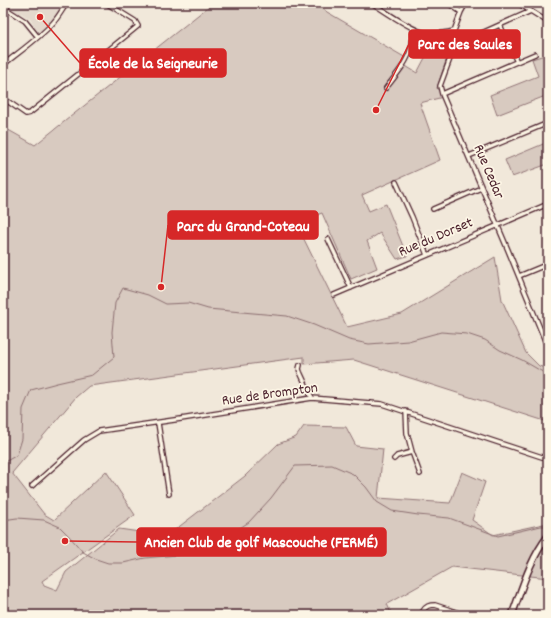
<svg xmlns="http://www.w3.org/2000/svg" width="551" height="618" font-family="Dekko,sans-serif">
<style>
.built{fill:#e4d9cd}
.green{fill:#d8cac0;stroke:#917476}
.lines{fill:none;stroke-linecap:round;stroke-linejoin:round}
.stream{stroke:#8b6d6f;stroke-width:1}
.street-casing{stroke:#4a1f2b;stroke-width:6}
.secondary-casing{stroke:#4a1f2b;stroke-width:8}
.street{stroke:#fcf5e5;stroke-width:3.5}
.secondary{stroke:#fcf5e5;stroke-width:5}
.labels{text-anchor:middle;dominant-baseline:central;stroke-width:3.5;stroke-linejoin:round;paint-order:stroke}
.street-label{font-size:15px;fill:#4a1f2b;stroke:#fcf5e5}
.leader{fill:none;stroke:#d62828;stroke-width:1.5}
.callout-dot{fill:#d62828;stroke:#fcf5e5;stroke-width:1.5}
.callout{fill:#d62828;stroke:#d62828;stroke-width:1.5}
.callout-label{font-size:16px;text-anchor:middle;font-weight:bold;fill:#fff}
</style>
<rect width="100%" height="100%" fill="#f1e8da"/>
<filter id="ink" filterUnits="userSpaceOnUse"><feTurbulence type="fractalNoise" baseFrequency=".025" numOctaves="2"/><feDisplacementMap in="SourceGraphic" scale="8" xChannelSelector="R" yChannelSelector="G"/><feConvolveMatrix kernelMatrix="1 2 1 2 8 2 1 2 1" color-interpolation-filters="sRGB"/></filter>
<g filter="url(#ink)">
<!-- built -->
<path class="built" d="M 3,3 L 63,3 L 51,21 L 41,31 L 38,31 L 34,27 L 33,23 L 30,19 L 21,13 L 18,13 Z"/>
<!-- green -->
<path class="green" d="M 213,3 L 316,3 L 327,12 L 406,58 L 404,65 L 417,73 L 437,35 L 454,33 L 452,43 L 437,88 L 443,97 L 420,103 L 440,160 L 362,195 L 369,211 L 386,204 L 407,256 L 397,259 L 380,233 L 367,241 L 377,268 L 351,279 L 322,213 L 296,223 L 347,327 L 402,314 L 495,257 L 502,300 L 526,353 L 539,366 L 548,369 L 548,422 L 354,360 L 304,364 L 304,357 L 89,386 L 76,397 L 12,473 L 44,514 L 54,520 L 106,471 L 135,515 L 42,581 L 44,585 L 57,590 L 66,572 L 119,529 L 167,536 L 245,476 L 278,444 L 296,437 L 304,426 L 346,427 L 356,446 L 383,449 L 378,498 L 450,503 L 462,472 L 485,482 L 472,520 L 493,535 L 548,523 L 548,578 L 452,567 L 387,604 L 392,615 L 3,615 L 3,127 L 35,145 Z
M 548,54 L 548,95 L 497,115 L 490,95 L 538,76 L 532,59 Z
M 548,142 L 548,164 L 512,177 L 505,160 Z"/>
<g class="lines">
<!-- stream -->
<path class="stream" d="M 3,463 L 17,455 L 22,439 L 23,409 L 31,390 L 57,383 L 92,375 L 114,357 L 112,332 L 115,303 L 123,288 L 148,295 L 166,304 L 188,303 L 208,309 L 287,316 L 314,325 L 349,340 L 369,344 L 408,341 L 441,332 L 467,334 L 485,340 L 500,350 L 522,360 L 541,371 L 548,374
M 3,520 L 17,518 L 44,520 L 60,527 L 69,536 L 83,552 L 96,559 L 108,563 L 123,563 L 145,558 L 199,553 L 212,550 L 223,539 L 249,522 L 271,498 L 295,466 L 332,465 L 353,474 L 366,487 L 377,502 L 392,511 L 418,515 L 449,518 L 498,536 L 541,526 L 548,526"/>
<defs>
<path id="street" d="M 372,3 C 386,12 411,30 425,33 C 434,35 445,33 454,31
M 448,3 L 461,12
M 466,3 L 461,12 L 454,31 L 455,45 L 440,86 L 442,94 L 508,250 L 548,348
M 518,3 L 548,22
M 3,7 L 25,21 L 38,37
M 500,25 L 517,62
M 455,45 L 531,11
M 3,65 C 19,52 38,39 52,24 C 58,18 62,10 67,3
M 386,88 C 396,75 407,63 411,48 C 413,42 413,35 413,29
M 442,94 L 535,54
M 3,98 L 26,114 L 30,113 L 132,31 L 138,26 L 135,21 L 106,3
M 469,156 L 548,123
M 396,182 L 412,217 L 427,255
M 433,209 L 481,188
M 328,239 L 351,288
M 519,276 L 548,264
M 334,295 L 548,204
M 300,365 L 299,369 L 300,372 L 312,398
M 406,411 L 407,433 L 412,452 L 420,474
M 158,423 L 169,494
M 394,459 L 397,456 L 412,452
M 32,486 L 84,440 L 99,431 L 181,419 L 312,398 L 382,404 L 548,459
M 423,615 L 423,611 C 426,606 429,605 435,605 L 465,615"/>
<path id="secondary" d="M 512,615 C 522,588 530,559 548,536"/>
</defs>
<!-- street casing -->
<use href="#street" class="street-casing"/>
<!-- secondary casing -->
<use href="#secondary" class="secondary-casing"/>
<!-- street -->
<use href="#street" class="street"/>
<!-- secondary -->
<use href="#secondary" class="secondary"/>
</g>
</g>
<g class="labels">
<!-- street labels -->
<g class="street-label">
<text transform="translate(488 172) rotate(67)">Rue Cedar</text>
<text transform="translate(436 238) rotate(-23)">Rue du Dorset</text>
<text transform="translate(270 395) rotate(-8)">Rue de Brompton</text>
</g>
</g>
<!-- callouts -->
<path class="leader" d="M376 110L409 44M40 17L80 63M161 287L168 225M65 541L137 542"/>
<g class="callout-dot">
<circle cx="376" cy="110" r="4"/>
<circle cx="40" cy="17" r="4"/>
<circle cx="161" cy="287" r="4"/>
<circle cx="65" cy="541" r="4"/>
</g>
<g class="callout">
<rect x="409" y="30" width="111" height="28" rx="4"/>
<rect x="80" y="49" width="146" height="28" rx="4"/>
<rect x="168" y="211" width="150" height="28" rx="4"/>
<rect x="137" y="528" width="249" height="28" rx="4"/>
</g>
<g class="callout-label">
<text x="465" y="49">Parc des Saules</text>
<text x="153" y="68">École de la Seigneurie</text>
<text x="243" y="231">Parc du Grand-Coteau</text>
<text x="261" y="547">Ancien Club de golf Mascouche (FERMÉ)</text>
</g>
<!-- margin -->
<rect width="551" height="618" fill="none" stroke="#fcf5e5" stroke-width="16"/>
<rect x="8" y="8" width="535" height="602" fill="none" stroke="#4a1f2b" stroke-width="1.5" filter="url(#ink)"/>
</svg>
